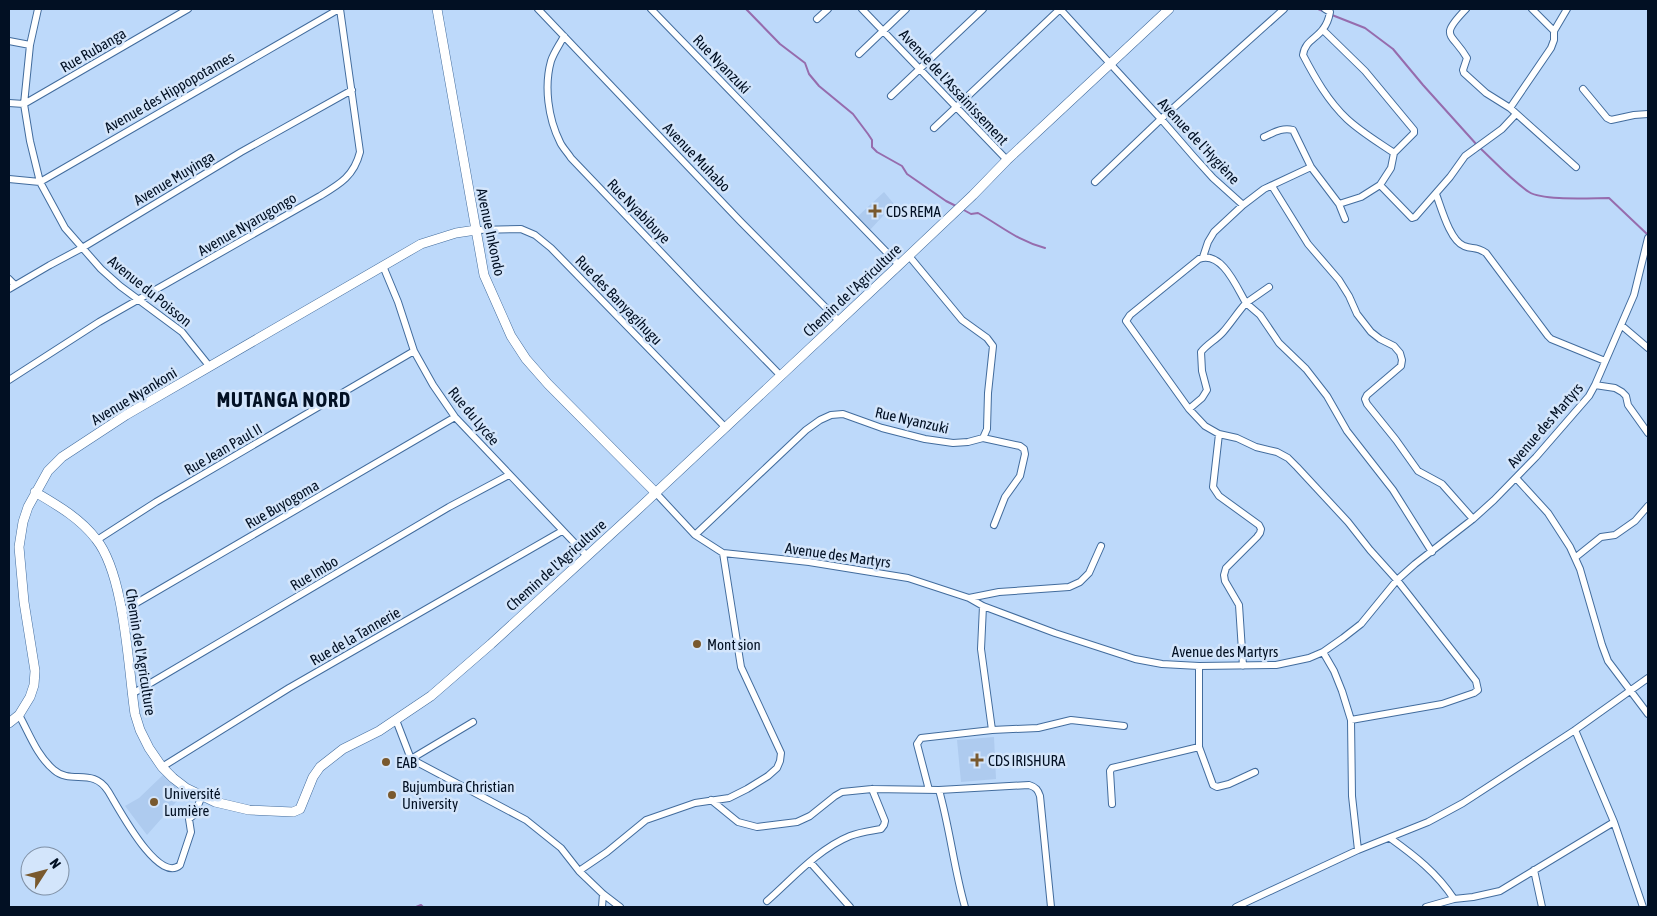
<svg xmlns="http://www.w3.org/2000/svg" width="1657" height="916" font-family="'Asap Condensed',sans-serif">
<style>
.built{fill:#aecbef}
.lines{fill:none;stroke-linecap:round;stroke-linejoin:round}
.stream{stroke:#966cad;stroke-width:2}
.street-casing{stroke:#426c9d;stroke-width:8}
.secondary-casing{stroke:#426c9d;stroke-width:10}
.street{stroke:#fff;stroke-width:6}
.secondary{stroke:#fff;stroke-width:9}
.poi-dot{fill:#79592e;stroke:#d3e5fb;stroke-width:2}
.labels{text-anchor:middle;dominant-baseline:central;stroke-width:5;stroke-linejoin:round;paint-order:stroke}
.street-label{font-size:15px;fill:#021023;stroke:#d3e5fb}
.poi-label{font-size:15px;fill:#021023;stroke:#d3e5fb;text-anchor:start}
.district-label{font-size:20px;font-weight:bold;letter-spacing:1px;fill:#021023;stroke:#d3e5fb}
</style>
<rect width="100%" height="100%" fill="#bdd9fa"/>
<!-- built -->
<path class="built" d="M 884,192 L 894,204 L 869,231 L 856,218 Z
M 994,737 L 996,779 L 961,782 L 957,740 Z
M 163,775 L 183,794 L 147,835 L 125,806 L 139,798 Z"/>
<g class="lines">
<!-- stream -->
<path class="stream" d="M 746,9 L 780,44 L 805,63 L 809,74 L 819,86 L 853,114 L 868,134 L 872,140 L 872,147 L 877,152 L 902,166 L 907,174 L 946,201 L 956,206
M 1318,9 L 1323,11
M 1332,15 L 1365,28 L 1393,49 L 1423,85 L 1477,145
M 1480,148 C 1496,163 1511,180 1529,192 C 1543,201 1591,198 1609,198 L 1648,235
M 962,209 L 971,214 L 978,213 C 1001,226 1018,241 1045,248
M 416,907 L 421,905 L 423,907"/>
<defs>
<path id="street" d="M 38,9 L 30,45 L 24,104 L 30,141 L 40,182 L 65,228 L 101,269 L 120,286 L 182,332 L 210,367
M 538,9 L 740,221 L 839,321
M 651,9 L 899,265
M 862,9 L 1007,160
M 1060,9 L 1161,119 L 1194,157 L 1213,178 L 1243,205
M 1325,9 L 1330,12 C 1329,18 1327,24 1323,29 C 1316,39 1305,41 1303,55 C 1315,78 1328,101 1347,119 C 1361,132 1378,142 1394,153
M 1466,9 C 1438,38 1452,32 1467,58 L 1463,70 L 1464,73 L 1486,93 L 1510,108 L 1576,167
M 1532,9 L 1554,31
M 817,19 L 828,9
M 1323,30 L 1365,71 L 1414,130 L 1414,133 L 1394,153 L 1391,168 L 1380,185 L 1361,197 L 1339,204 L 1345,219
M 564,36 C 560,44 554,52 551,61 C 544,86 548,118 560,142 C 562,147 568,153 571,158 L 700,293 L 781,376
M 9,41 L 30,45
M 859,54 L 906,9
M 1583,89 L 1607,118 L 1611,120 L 1634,115 L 1648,114
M 891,96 L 983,9
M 9,103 L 24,104 L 188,9
M 1510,108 L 1551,48 L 1554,40 L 1554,31 L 1567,9
M 934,128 L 1060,9
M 1264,137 C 1273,133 1282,127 1293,130 L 1311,167 L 1339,204
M 9,179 L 40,182 L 339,9
M 1095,182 L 1161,119 L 1284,9
M 1380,185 L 1412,218 L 1415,217 L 1450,177 L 1465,156 L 1502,129 L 1516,114
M 1272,186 L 1308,244 L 1339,280 L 1349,296 L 1357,314 L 1371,332 L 1380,339 L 1394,346 L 1400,353 L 1402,360 L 1401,366 L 1367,395 L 1365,399 L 1367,404 L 1396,440 L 1418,471 L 1442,484 L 1473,519
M 1436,194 C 1441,207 1450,241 1464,246 C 1473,250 1475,245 1486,253 L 1548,336 L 1551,339 L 1605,361
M 476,230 L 521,229 L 535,235 L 551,248 L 726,428
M 909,256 L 962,320 L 987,338 L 993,346 L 988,393 L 987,429 L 983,438
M 1203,257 L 1208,242 L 1214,232 L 1243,205 L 1264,189 L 1311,167
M 383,266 L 398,302 L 414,351 L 433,385 L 455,417 L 587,556
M 9,279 L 15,285
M 1269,287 L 1246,303 C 1237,288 1222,250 1199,259 L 1130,315 L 1126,321 L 1189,409 L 1205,426 L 1219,434 L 1237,438 L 1256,447 L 1277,452 L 1288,458 L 1297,467 L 1348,522 L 1370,550 L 1397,580 L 1476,681 L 1478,690 L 1474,693 L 1442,704 L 1351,720
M 9,289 L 50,265 L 82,248 L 241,152 L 352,90
M 1621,325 L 1648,348
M 9,380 L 99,322 L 320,196 C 340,184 354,176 360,152 L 340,9
M 1595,385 L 1615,388 L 1622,392 L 1626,396 L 1628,405 L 1648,433
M 1189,409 L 1202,398 L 1207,390 L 1202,371 L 1201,352 C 1207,344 1216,340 1223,332 C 1231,323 1237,313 1246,303 L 1260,315 L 1279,343 L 1306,369 L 1327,396 L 1347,431 L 1393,490 L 1432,552
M 1219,434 L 1213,487 L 1219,496 L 1259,525 L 1261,529 L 1260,533 L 1257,537 L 1226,568 L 1224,575 L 1225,581 L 1239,605 L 1243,666
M 1516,478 L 1548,513 L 1570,547 L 1580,569 L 1602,645 L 1608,661 L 1648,714
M 655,492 L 695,535 L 723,553 L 809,562 L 908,578 L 969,598 L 983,606 L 1055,633 L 1135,659 L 1162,664 L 1199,666 L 1276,665 L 1309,658 L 1323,652 L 1343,638 L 1361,624 L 1397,580 L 1415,564 L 1473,519 L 1494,500 L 1536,457 L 1589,396 L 1595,385 L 1634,295 L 1648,238
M 695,535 L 806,430 L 820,420 L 831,415 L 843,414 L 882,428 L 925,439 L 953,443 L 968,442 L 983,438 L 1020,446 L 1024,449 L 1025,454 L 1020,476 L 1005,497 L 994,525
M 97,540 L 156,502 L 414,351
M 1576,557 L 1601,537 L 1615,535 L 1635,521 L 1648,506
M 969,598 L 999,592 L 1069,587 L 1080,582 L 1089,573 L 1101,546
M 983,606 L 981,649 L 992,730
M 121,612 L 455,417
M 1323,652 L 1334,671 L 1342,691 L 1351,720 L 1352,796 L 1358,850
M 1199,666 L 1199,747 L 1213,785 L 1217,787 L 1229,784 L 1255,772
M 132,694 L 449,507 L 509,475
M 19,715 C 29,733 37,756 54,770 C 71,785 93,767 108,791 C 117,805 158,885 180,865 L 191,832 L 189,819 L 194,815 L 202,796
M 396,720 L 411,759 L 526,820 L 561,848 L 579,871 L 603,894 L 620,907
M 1575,730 L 1614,822 L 1643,907
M 411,759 L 473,722
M 162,767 L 289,688 L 562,531
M 929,790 L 917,744 L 921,738 L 992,730 L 1038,728 L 1071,720 L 1124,726
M 939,790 C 950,829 954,869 965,907
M 711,800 L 738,822 L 757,827 L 797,822 L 810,816 L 835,796 L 842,792 L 872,789 L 939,790 L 1029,785 C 1036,787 1038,790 1040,796 L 1051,907
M 1112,804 L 1110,771 L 1112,768 L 1199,747
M 1390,838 C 1415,856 1437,873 1454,899
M 810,862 L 850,907
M 1534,870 L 1542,907
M 579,871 L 607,852 L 646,820 L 695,803 L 729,798 L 747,789 L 768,776 L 777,768 L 780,761 L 781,753 L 741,667 L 723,553
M 767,901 C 792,879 818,849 850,836 C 860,832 870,831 881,829 L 884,825 L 885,821 L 872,789
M 602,907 L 603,894
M 1236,907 L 1358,850 L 1428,822 L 1463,803 L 1575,730 L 1648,678
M 1426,907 L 1454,899 L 1473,897 L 1500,891 L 1614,822"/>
<path id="secondary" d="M 437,9 L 484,275 L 511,336 L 526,359 L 548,384 L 655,492
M 35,492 C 57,505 80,518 96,539 C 125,575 128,667 135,714 L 140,730 L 149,748 L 162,767 L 173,778 L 186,788 L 215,802 L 249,810 L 293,812 L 300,809 L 313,777 L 320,767 L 343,749 L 379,731 L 431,696 L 491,644 L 633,514 L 899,265 L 973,195 L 1007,160 L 1169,9
M 9,723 L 19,715 L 30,697 L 34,685 L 35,671 L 24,602 L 19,547 L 23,522 L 28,507 L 48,471 L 62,457 L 126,415 L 421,244 L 456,233 L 476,230"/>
</defs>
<!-- street casing -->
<use href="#street" class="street-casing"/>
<!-- secondary casing -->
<use href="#secondary" class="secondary-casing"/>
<!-- street -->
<use href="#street" class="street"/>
<!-- secondary -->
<use href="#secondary" class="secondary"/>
</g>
<!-- markers -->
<g class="poi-dot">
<path d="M872.5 203.5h5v5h5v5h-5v5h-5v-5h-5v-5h5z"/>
<circle cx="697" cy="644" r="5"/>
<path d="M974.5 752.5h5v5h5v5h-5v5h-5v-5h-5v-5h5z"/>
<circle cx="386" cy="762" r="5"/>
<circle cx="392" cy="795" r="5"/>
<circle cx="154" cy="802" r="5"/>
</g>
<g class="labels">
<!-- street labels -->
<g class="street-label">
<text transform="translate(93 50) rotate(-30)">Rue Rubanga</text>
<text transform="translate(722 64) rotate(46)">Rue Nyanzuki</text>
<text transform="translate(954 87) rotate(47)">Avenue de l'Assainissement</text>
<text transform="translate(169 92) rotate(-30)">Avenue des Hippopotames</text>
<text transform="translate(1199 141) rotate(47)">Avenue de l'Hygiène</text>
<text transform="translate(697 157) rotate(46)">Avenue Muhabo</text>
<text transform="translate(174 178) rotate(-31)">Avenue Muyinga</text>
<text transform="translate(639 211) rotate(46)">Rue Nyabibuye</text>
<text transform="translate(247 224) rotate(-30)">Avenue Nyarugongo</text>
<text transform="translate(491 232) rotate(78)">Avenue Inkondo</text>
<text transform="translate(852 290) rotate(-43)">Chemin de l'Agriculture</text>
<text transform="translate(150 291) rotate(39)">Avenue du Poisson</text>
<text transform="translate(619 300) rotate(46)">Rue des Banyagihugu</text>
<text transform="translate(134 396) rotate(-31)">Avenue Nyankoni</text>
<text transform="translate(474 416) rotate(50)">Rue du Lycée</text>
<text transform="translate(912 420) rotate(13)">Rue Nyanzuki</text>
<text transform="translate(1545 425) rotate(-49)">Avenue des Martyrs</text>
<text transform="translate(223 449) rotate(-30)">Rue Jean Paul II</text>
<text transform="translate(282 504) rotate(-30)">Rue Buyogoma</text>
<text transform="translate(838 555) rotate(8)">Avenue des Martyrs</text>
<text transform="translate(556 565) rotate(-42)">Chemin de l'Agriculture</text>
<text transform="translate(314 573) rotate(-31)">Rue Imbo</text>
<text transform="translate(355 636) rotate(-30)">Rue de la Tannerie</text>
<text x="1225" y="651">Avenue des Martyrs</text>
<text transform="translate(141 652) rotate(81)">Chemin de l'Agriculture</text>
</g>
<!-- poi labels -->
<g class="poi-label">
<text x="886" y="211">CDS REMA</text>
<text x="707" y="644">Mont sion</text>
<text x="988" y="760">CDS IRISHURA</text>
<text x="396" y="762">EAB</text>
<text x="402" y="786">Bujumbura Christian<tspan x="402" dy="17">University</tspan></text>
<text x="164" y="793">Université<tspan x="164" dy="17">Lumière</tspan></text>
</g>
<!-- district labels -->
<g class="district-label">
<text x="284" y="399">MUTANGA NORD</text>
</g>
</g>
<!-- border -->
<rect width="1657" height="916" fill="none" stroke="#021023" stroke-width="20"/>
<!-- north arrow -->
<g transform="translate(45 871) rotate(54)"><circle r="24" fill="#d3e5fb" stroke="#7f90a5"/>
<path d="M0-4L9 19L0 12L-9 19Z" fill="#79592e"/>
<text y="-8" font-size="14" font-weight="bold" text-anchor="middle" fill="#021023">N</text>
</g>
</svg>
